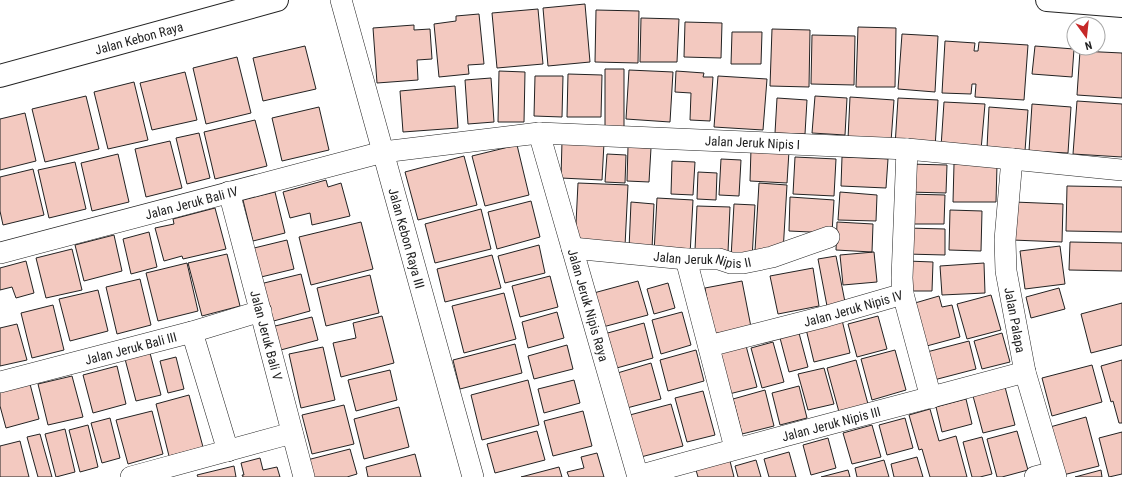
<svg xmlns="http://www.w3.org/2000/svg" width="1122" height="477" font-family="'Roboto Condensed',sans-serif">
<style>
.building{fill:#f3c9c0;stroke:#222}
.lines{fill:none;stroke-linecap:round;stroke-linejoin:round}
.minor-casing{stroke:#222;stroke-width:22}
.tertiary-casing{stroke:#222;stroke-width:24}
.minor{stroke:#fff;stroke-width:21}
.tertiary{stroke:#fff;stroke-width:22}
.labels{text-anchor:middle;dominant-baseline:central;stroke-width:3;stroke-linejoin:round;paint-order:stroke}
.street-label{font-size:13px;fill:#222;stroke:#fff}
</style>
<rect width="100%" height="100%" fill="#fff"/>
<!-- building -->
<path class="building" d="M 585,4 L 590,62 L 548,66 L 543,8 Z
M 538,9 L 543,64 L 497,68 L 492,13 Z
M 596,10 L 639,11 L 638,63 L 595,62 Z
M 479,14 L 484,64 L 468,65 L 469,74 L 439,77 L 434,24 L 456,21 L 456,16 Z
M 641,18 L 679,19 L 677,62 L 640,62 Z
M 685,22 L 722,23 L 721,58 L 684,57 Z
M 414,25 L 414,30 L 430,29 L 432,59 L 417,60 L 418,80 L 377,83 L 373,28 Z
M 858,27 L 896,28 L 895,87 L 856,87 Z
M 772,29 L 810,30 L 809,87 L 770,86 Z
M 732,32 L 762,32 L 761,64 L 731,64 Z
M 902,34 L 938,36 L 935,92 L 898,89 Z
M 812,35 L 855,36 L 854,85 L 811,84 Z
M 945,41 L 975,43 L 974,51 L 978,51 L 979,42 L 1028,45 L 1024,100 L 975,97 L 976,84 L 972,84 L 971,94 L 942,93 Z
M 305,46 L 316,89 L 263,101 L 253,58 Z
M 1035,46 L 1074,49 L 1072,77 L 1032,74 Z
M 1080,51 L 1122,53 L 1122,98 L 1077,95 Z
M 237,57 L 251,113 L 206,124 L 193,68 Z
M 605,69 L 624,69 L 624,127 L 605,126 Z
M 629,70 L 673,72 L 670,122 L 626,119 Z
M 499,71 L 525,72 L 524,122 L 498,122 Z
M 676,71 L 704,73 L 703,77 L 713,77 L 710,121 L 690,120 L 691,93 L 675,92 Z
M 185,72 L 197,120 L 152,130 L 140,83 Z
M 568,74 L 602,75 L 601,117 L 567,117 Z
M 535,76 L 563,76 L 562,117 L 534,116 Z
M 718,76 L 767,79 L 763,130 L 714,127 Z
M 491,78 L 494,122 L 468,124 L 465,80 Z
M 134,82 L 148,140 L 108,149 L 94,92 Z
M 455,86 L 458,128 L 403,132 L 400,91 Z
M 86,96 L 99,149 L 45,162 L 32,109 Z
M 815,96 L 847,98 L 845,135 L 812,133 Z
M 850,97 L 894,100 L 891,142 L 848,139 Z
M 777,98 L 807,100 L 805,134 L 775,133 Z
M 898,98 L 938,100 L 935,148 L 895,146 Z
M 1077,101 L 1122,104 L 1122,157 L 1073,154 Z
M 944,102 L 985,104 L 981,150 L 941,147 Z
M 1032,104 L 1071,107 L 1068,153 L 1029,151 Z
M 319,107 L 329,150 L 282,161 L 272,118 Z
M 989,107 L 1028,110 L 1025,151 L 987,148 Z
M 25,113 L 36,161 L 0,170 L 0,119 Z
M 255,120 L 267,166 L 215,179 L 204,132 Z
M 199,133 L 210,178 L 187,184 L 176,138 Z
M 170,141 L 182,188 L 146,197 L 135,149 Z
M 562,141 L 604,143 L 602,180 L 561,178 Z
M 517,145 L 529,195 L 485,206 L 472,156 Z
M 628,147 L 651,148 L 649,182 L 627,181 Z
M 751,149 L 789,151 L 787,183 L 750,181 Z
M 118,154 L 129,202 L 92,211 L 81,163 Z
M 607,154 L 626,155 L 625,183 L 605,182 Z
M 464,156 L 477,205 L 418,220 L 405,172 Z
M 795,157 L 836,159 L 834,196 L 793,194 Z
M 842,157 L 888,159 L 886,188 L 841,186 Z
M 721,159 L 741,160 L 739,196 L 719,195 Z
M 672,161 L 695,162 L 693,195 L 671,194 Z
M 75,162 L 86,209 L 49,218 L 38,170 Z
M 909,164 L 947,165 L 946,193 L 908,192 Z
M 954,164 L 997,165 L 996,202 L 953,202 Z
M 33,169 L 44,215 L 3,225 L 0,211 L 0,177 Z
M 698,172 L 717,173 L 716,200 L 697,199 Z
M 326,180 L 328,187 L 341,183 L 350,216 L 312,225 L 310,213 L 290,218 L 283,192 Z
M 578,183 L 628,185 L 625,246 L 575,244 Z
M 759,183 L 787,185 L 783,252 L 755,251 Z
M 1067,186 L 1122,187 L 1122,232 L 1066,231 Z
M 275,192 L 285,233 L 253,241 L 243,200 Z
M 840,192 L 877,195 L 876,221 L 838,220 Z
M 907,194 L 945,195 L 944,224 L 906,224 Z
M 790,197 L 834,200 L 832,233 L 789,231 Z
M 657,198 L 693,200 L 690,255 L 654,253 Z
M 531,201 L 540,237 L 497,249 L 488,212 Z
M 631,202 L 654,204 L 652,249 L 629,249 Z
M 1014,202 L 1063,204 L 1062,242 L 1012,240 Z
M 734,204 L 755,205 L 752,259 L 731,258 Z
M 697,206 L 730,207 L 728,252 L 695,250 Z
M 215,208 L 226,249 L 183,259 L 182,256 L 164,261 L 155,228 L 174,224 L 173,219 Z
M 481,209 L 491,249 L 435,263 L 425,224 Z
M 950,210 L 982,211 L 981,251 L 949,250 Z
M 361,222 L 373,269 L 311,285 L 299,237 Z
M 837,222 L 873,224 L 872,252 L 836,250 Z
M 907,228 L 945,229 L 945,255 L 906,254 Z
M 149,232 L 157,267 L 131,274 L 123,239 Z
M 114,235 L 122,271 L 84,281 L 75,245 Z
M 287,240 L 294,269 L 257,278 L 250,249 Z
M 1070,242 L 1122,243 L 1122,271 L 1069,270 Z
M 539,245 L 545,273 L 505,283 L 498,256 Z
M 1060,246 L 1065,284 L 1025,289 L 1020,251 Z
M 72,249 L 82,290 L 46,298 L 36,258 Z
M 874,252 L 877,282 L 843,285 L 840,255 Z
M 227,254 L 240,306 L 202,316 L 188,263 Z
M 492,255 L 501,288 L 445,302 L 437,269 Z
M 836,256 L 845,302 L 827,306 L 818,259 Z
M 26,261 L 34,293 L 16,298 L 12,287 L 0,290 L 0,268 Z
M 907,261 L 933,262 L 932,291 L 906,291 Z
M 187,263 L 198,311 L 158,321 L 146,273 Z
M 984,263 L 985,293 L 942,295 L 940,266 Z
M 813,268 L 819,306 L 778,314 L 770,276 Z
M 301,274 L 310,311 L 270,322 L 260,284 Z
M 370,275 L 379,313 L 326,326 L 317,288 Z
M 550,276 L 558,307 L 520,317 L 512,286 Z
M 140,279 L 151,325 L 117,334 L 106,287 Z
M 638,281 L 648,315 L 599,328 L 590,294 Z
M 742,281 L 751,327 L 713,334 L 705,288 Z
M 668,283 L 675,308 L 654,314 L 647,289 Z
M 1059,288 L 1065,309 L 1031,318 L 1026,297 Z
M 98,290 L 108,331 L 70,341 L 59,299 Z
M 504,293 L 516,339 L 464,353 L 452,306 Z
M 991,295 L 1001,330 L 967,339 L 957,304 Z
M 939,296 L 942,307 L 952,305 L 960,337 L 923,347 L 915,303 Z
M 1122,303 L 1122,345 L 1091,353 L 1081,314 Z
M 53,305 L 64,350 L 32,358 L 21,313 Z
M 557,312 L 564,338 L 528,348 L 522,322 Z
M 682,312 L 691,345 L 661,354 L 652,320 Z
M 382,316 L 394,363 L 341,377 L 333,343 L 356,338 L 353,323 Z
M 878,316 L 887,349 L 857,357 L 848,324 Z
M 312,317 L 318,340 L 277,351 L 271,327 Z
M 842,320 L 850,353 L 814,362 L 806,329 Z
M 644,323 L 653,358 L 613,369 L 604,334 Z
M 17,324 L 27,360 L 0,366 L 0,328 Z
M 799,333 L 808,367 L 789,372 L 780,338 Z
M 1002,333 L 1010,362 L 982,369 L 974,341 Z
M 969,341 L 976,369 L 930,381 L 923,353 Z
M 745,342 L 757,387 L 729,394 L 717,349 Z
M 773,342 L 784,382 L 762,388 L 751,348 Z
M 515,344 L 522,373 L 460,389 L 453,360 Z
M 567,345 L 573,369 L 534,379 L 528,356 Z
M 323,347 L 335,400 L 301,408 L 289,354 Z
M 696,350 L 704,381 L 668,391 L 660,360 Z
M 895,350 L 906,390 L 872,400 L 861,359 Z
M 150,353 L 161,395 L 136,401 L 125,359 Z
M 176,357 L 184,389 L 168,393 L 160,361 Z
M 856,360 L 868,404 L 839,412 L 827,368 Z
M 1122,360 L 1122,423 L 1119,423 L 1113,401 L 1111,402 L 1101,366 Z
M 651,363 L 661,399 L 623,409 L 614,374 Z
M 1092,365 L 1102,402 L 1052,416 L 1042,378 Z
M 117,366 L 126,404 L 93,413 L 83,375 Z
M 824,368 L 834,404 L 808,410 L 798,374 Z
M 390,370 L 397,400 L 356,411 L 348,380 Z
M 72,376 L 83,417 L 48,425 L 38,384 Z
M 528,380 L 539,425 L 482,440 L 471,395 Z
M 574,380 L 580,403 L 544,413 L 538,389 Z
M 30,384 L 39,419 L 6,428 L 0,406 L 0,392 Z
M 799,386 L 807,418 L 780,425 L 772,393 Z
M 1005,387 L 1015,425 L 983,433 L 973,396 Z
M 765,390 L 774,426 L 742,434 L 733,399 Z
M 703,391 L 715,435 L 687,442 L 675,398 Z
M 189,395 L 203,447 L 169,456 L 156,404 Z
M 966,399 L 972,424 L 942,432 L 936,407 Z
M 671,404 L 683,446 L 637,458 L 626,416 Z
M 344,405 L 354,444 L 312,454 L 302,415 Z
M 399,407 L 409,447 L 364,459 L 354,419 Z
M 930,409 L 939,441 L 956,436 L 967,477 L 930,477 L 922,449 L 919,450 L 909,415 Z
M 152,411 L 163,454 L 128,464 L 116,420 Z
M 583,411 L 592,446 L 553,456 L 544,421 Z
M 1086,417 L 1099,466 L 1063,475 L 1050,427 Z
M 110,418 L 120,458 L 102,463 L 91,423 Z
M 905,418 L 913,448 L 887,455 L 879,425 Z
M 88,425 L 98,467 L 80,472 L 69,430 Z
M 872,425 L 881,457 L 852,464 L 843,433 Z
M 65,429 L 75,472 L 56,477 L 45,434 Z
M 537,431 L 545,460 L 495,473 L 487,444 Z
M 1017,431 L 1028,470 L 1002,477 L 997,477 L 987,439 Z
M 1122,432 L 1122,474 L 1109,477 L 1099,438 Z
M 40,434 L 52,477 L 38,477 L 27,437 Z
M 982,437 L 992,474 L 980,477 L 972,477 L 963,442 Z
M 828,438 L 836,468 L 811,475 L 803,445 Z
M 20,441 L 29,477 L 0,477 L 0,446 Z
M 350,449 L 357,474 L 347,477 L 311,477 L 307,460 Z
M 789,452 L 796,477 L 769,477 L 764,459 Z
M 597,453 L 604,477 L 569,477 L 567,472 L 584,468 L 581,457 Z
M 415,454 L 421,477 L 368,477 L 366,467 Z
M 917,457 L 923,477 L 894,477 L 891,464 Z
M 260,458 L 263,470 L 277,467 L 280,477 L 243,477 L 242,475 L 244,475 L 241,463 Z
M 756,460 L 761,477 L 738,477 L 735,466 Z
M 884,460 L 889,477 L 857,477 L 855,468 Z
M 730,461 L 734,477 L 698,477 L 696,470 Z
M 234,466 L 236,477 L 198,477 L 197,475 Z
M 559,467 L 562,477 L 521,477 Z
M 848,470 L 850,477 L 821,477 Z
M 1101,470 L 1102,477 L 1075,477 Z"/>
<g class="lines">
<defs>
<g id="minor">
<path id="s1" d="M 341,0 L 473,477"/>
<path id="s2" d="M 539,133 L 638,477"/>
<path d="M 907,149 L 902,278 L 903,294 L 931,398"/>
<path id="s3" d="M 1012,159 L 1005,240 L 1006,271 L 1025,372 L 1056,477"/>
<path id="s4" d="M 229,192 L 304,477"/>
<path id="s5" d="M 572,248 L 686,259 L 719,259 L 731,263 L 743,263 L 772,257 L 829,237"/>
<path id="s6" d="M 0,253 L 383,152 L 539,133 L 907,149 L 1012,159 L 1122,170"/>
<path d="M 686,259 L 735,448"/>
<path d="M 192,332 L 228,451"/>
<path id="s7" d="M 709,346 L 827,316 L 903,294"/>
<path id="s8" d="M 0,382 L 192,332 L 261,311"/>
<path id="s9" d="M 638,476 C 766,440 896,407 1025,372"/>
<path d="M 131,477 L 292,433"/>
<path d="M 1035,477 L 1054,472"/>
</g>
<g id="tertiary">
<path d="M 1047,0 L 1122,6"/>
<path id="s10" d="M 0,76 L 277,0"/>
</g>
</defs>
<!-- minor casing -->
<use href="#minor" class="minor-casing"/>
<!-- tertiary casing -->
<use href="#tertiary" class="tertiary-casing"/>
<!-- minor -->
<use href="#minor" class="minor"/>
<!-- tertiary -->
<use href="#tertiary" class="tertiary"/>
</g>
<g class="labels">
<!-- street labels -->
<g class="street-label">
<text stroke="none"><textPath href="#s10" startOffset="144">Jalan Kebon Raya</textPath></text>
<text stroke="none"><textPath href="#s6" startOffset="767">Jalan Jeruk Nipis I</textPath></text>
<text stroke="none"><textPath href="#s6" startOffset="198">Jalan Jeruk Bali IV</textPath></text>
<text stroke="none"><textPath href="#s1" startOffset="247">Jalan Kebon Raya III</textPath></text>
<text stroke="none"><textPath href="#s5" startOffset="131">Jalan Jeruk Nipis II</textPath></text>
<text stroke="none"><textPath href="#s2" startOffset="179">Jalan Jeruk Nipis Raya</textPath></text>
<text stroke="none"><textPath href="#s7" startOffset="149">Jalan Jeruk Nipis IV</textPath></text>
<text stroke="none"><textPath href="#s3" startOffset="162">Jalan Palapa</textPath></text>
<text stroke="none"><textPath href="#s4" startOffset="148">Jalan Jeruk Bali V</textPath></text>
<text stroke="none"><textPath href="#s8" startOffset="135">Jalan Jeruk Bali III</textPath></text>
<text stroke="none"><textPath href="#s9" startOffset="200">Jalan Jeruk Nipis III</textPath></text>
</g>
</g>
<!-- north arrow -->
<g transform="translate(1086 36) rotate(165)"><circle r="19" fill="#ffffff" stroke="#a7a7a7"/>
<path d="M0-3L7 15L0 10L-7 15Z" fill="#c62828"/>
<text y="-6" font-size="11" font-weight="bold" text-anchor="middle" fill="#222222">N</text>
</g>
</svg>
